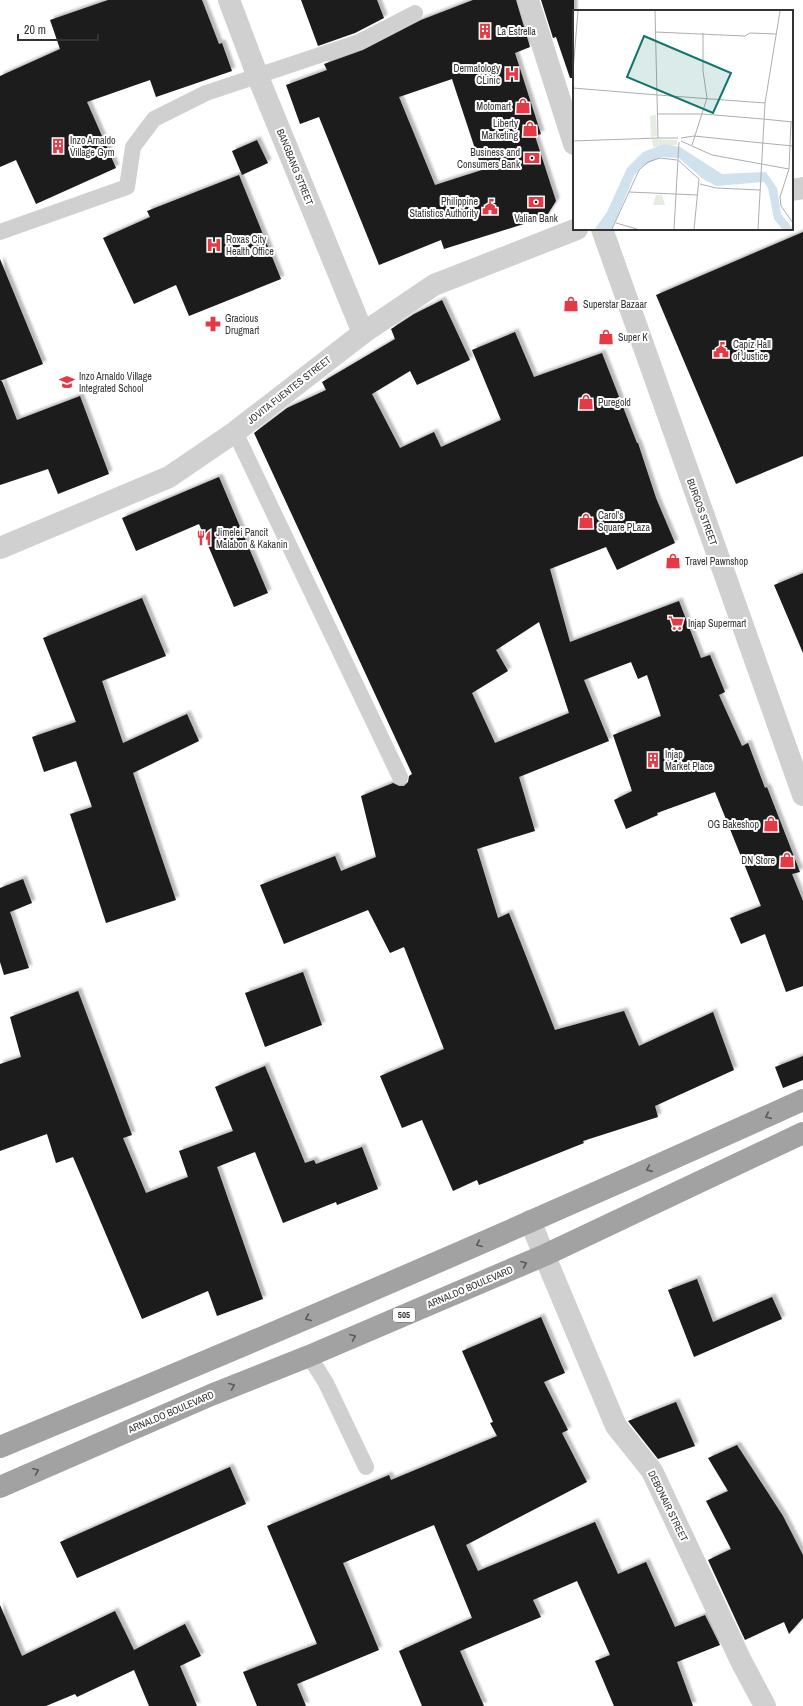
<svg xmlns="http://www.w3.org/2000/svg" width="803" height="1706" font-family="'Archivo Narrow',sans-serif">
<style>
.building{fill:#1a1a1a;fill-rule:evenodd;filter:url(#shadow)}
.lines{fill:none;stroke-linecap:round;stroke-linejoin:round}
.service{stroke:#d0d0d0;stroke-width:16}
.minor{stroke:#d0d0d0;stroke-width:22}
.tertiary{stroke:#d0d0d0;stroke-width:22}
.trunk{stroke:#a2a2a2;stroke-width:22}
.oneway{stroke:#5a5a5a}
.labels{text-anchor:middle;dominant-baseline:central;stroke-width:4;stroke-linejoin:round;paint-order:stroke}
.shield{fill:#fff;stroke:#707070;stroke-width:1}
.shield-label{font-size:9px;font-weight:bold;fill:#333}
.poi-label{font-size:10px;fill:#333;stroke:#fff;text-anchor:start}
.street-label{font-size:10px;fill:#333;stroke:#fff}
.inset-road{fill:none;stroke:#adadad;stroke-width:1}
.view{fill:#0f766e;fill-opacity:0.15;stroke:#0f766e;stroke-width:2}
.inset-edge{fill:none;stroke:#333;stroke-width:2}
</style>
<defs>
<filter id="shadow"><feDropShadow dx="3.5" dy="-3.5" stdDeviation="1" flood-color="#0004"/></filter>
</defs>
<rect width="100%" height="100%" fill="#fff"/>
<!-- building -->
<path class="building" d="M 108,0 L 202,0 L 219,44 L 222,43 L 232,71 L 156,97 L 150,80 L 87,102 L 116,168 L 36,204 L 16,160 L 0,167 L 0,76 L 60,49 L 50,20 Z
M 301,0 L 377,0 L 384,18 L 355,33 L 318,46 Z
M 473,0 L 516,0 L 530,47 L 515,53 L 541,134 L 535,136 L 556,201 L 546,217 L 444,249 L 441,240 L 379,265 L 319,117 L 300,124 L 286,85 L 327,70 L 324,64 L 363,50 L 421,20 ZM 452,79 L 482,170 L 435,185 L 399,97 Z
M 541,0 L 574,0 L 574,78 L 570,78 L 556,37 L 553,38 Z
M 257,140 L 268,163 L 242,175 L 232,151 Z
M 239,175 L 281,279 L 189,316 L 176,285 L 134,304 L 103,238 L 150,217 L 147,211 Z
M 803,232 L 803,456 L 736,484 L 656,295 Z
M 0,259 L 43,364 L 0,381 Z
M 442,300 L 470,360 L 417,385 L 410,371 L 372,394 L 400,448 L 434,432 L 441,447 L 501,420 L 472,350 L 515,332 L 534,377 L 602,353 L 637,443 L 638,443 L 656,498 L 675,543 L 617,570 L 606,547 L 550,569 L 570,642 L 679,601 L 701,658 L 710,655 L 725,692 L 719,695 L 742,746 L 748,743 L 765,788 L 767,787 L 800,872 L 792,874 L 803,901 L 803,986 L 786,992 L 765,934 L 741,944 L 730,918 L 761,906 L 715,792 L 657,813 L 658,815 L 626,829 L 614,800 L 632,791 L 613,735 L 661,716 L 647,675 L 638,679 L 631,662 L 584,680 L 609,741 L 519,777 L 535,831 L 477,849 L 498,918 L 509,913 L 555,1030 L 624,1011 L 639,1046 L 713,1012 L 734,1070 L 655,1106 L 658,1117 L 583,1141 L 584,1143 L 479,1185 L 477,1180 L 453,1191 L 422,1120 L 402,1128 L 380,1076 L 444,1049 L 404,947 L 390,953 L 368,910 L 284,944 L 260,885 L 335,856 L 341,871 L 376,857 L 361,796 L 393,783 L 399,786 L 404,786 L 408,782 L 409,776 L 412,774 L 254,433 L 287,408 L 326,390 L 322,382 L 395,339 L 391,329 L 414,314 ZM 539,622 L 569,713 L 495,743 L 472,693 L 508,671 L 496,650 Z
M 0,381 L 2,381 L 17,420 L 80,396 L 109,474 L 58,494 L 48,469 L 0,485 Z
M 219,477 L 268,593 L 234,607 L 199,524 L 136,551 L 122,518 Z
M 803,573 L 803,653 L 774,585 Z
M 142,598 L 166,656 L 102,681 L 123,743 L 187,714 L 199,741 L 133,773 L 176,900 L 106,923 L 70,814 L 92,807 L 76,761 L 44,772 L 32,737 L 76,722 L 43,638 Z
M 23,879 L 32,903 L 10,912 L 29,968 L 4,975 L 0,962 L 0,888 Z
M 303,972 L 322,1025 L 265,1047 L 245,993 Z
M 78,991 L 132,1135 L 123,1138 L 146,1193 L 188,1177 L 179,1151 L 233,1131 L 215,1087 L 265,1066 L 305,1163 L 314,1160 L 316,1164 L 362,1147 L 378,1189 L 337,1205 L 336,1202 L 283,1223 L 255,1152 L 217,1167 L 263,1299 L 217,1316 L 208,1291 L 142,1319 L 73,1157 L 56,1163 L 47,1134 L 0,1151 L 0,1064 L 21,1057 L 10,1017 Z
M 803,1056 L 803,1080 L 783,1088 L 775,1067 Z
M 697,1279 L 713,1322 L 772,1297 L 782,1319 L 694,1357 L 668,1290 Z
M 541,1317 L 565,1373 L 544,1382 L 568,1430 L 562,1433 L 587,1482 L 466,1545 L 478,1571 L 595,1522 L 618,1574 L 646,1562 L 675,1627 L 705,1615 L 720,1645 L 677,1662 L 693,1706 L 614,1706 L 595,1661 L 610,1655 L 577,1581 L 533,1600 L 541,1617 L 460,1651 L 484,1706 L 422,1706 L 399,1651 L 472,1618 L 434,1525 L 343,1563 L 379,1650 L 297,1684 L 306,1706 L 257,1706 L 243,1672 L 317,1644 L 267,1526 L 389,1475 L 391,1480 L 497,1436 L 490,1423 L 493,1422 L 462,1351 Z
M 676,1402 L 695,1446 L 658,1459 L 628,1421 Z
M 737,1445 L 783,1516 L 803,1555 L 803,1618 L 789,1634 L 784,1622 L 745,1640 L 708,1560 L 731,1549 L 706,1501 L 728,1491 L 708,1458 Z
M 230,1467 L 246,1504 L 77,1578 L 60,1542 Z
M 0,1605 L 22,1656 L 115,1611 L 134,1650 L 185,1624 L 201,1656 L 180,1666 L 197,1706 L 149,1706 L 134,1670 L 77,1697 L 75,1694 L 46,1706 L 0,1706 Z"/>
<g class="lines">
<!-- service -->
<path class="service" d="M 0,232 L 127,187 L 133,147 L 154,119 L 206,93 L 359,42 L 415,13
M 235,432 L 400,777
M 309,1356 L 326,1383 L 366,1467"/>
<!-- minor -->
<path class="minor" d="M 229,0 L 258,77 L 363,333
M 530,1221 L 616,1426 L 652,1471 L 741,1661 L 765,1706"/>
<!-- tertiary -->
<path class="tertiary" d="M 528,0 L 574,144
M 792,190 L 803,188
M 602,229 L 803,795
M 0,548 L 169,477 L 235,432 L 363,333 L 434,285 L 577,229"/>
<!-- trunk -->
<path class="trunk" d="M 0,1447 C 270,1336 538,1220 803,1100
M 0,1487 L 211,1395 L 309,1356 L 545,1255 L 803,1133"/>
</g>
<!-- one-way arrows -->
<defs><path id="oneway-chevron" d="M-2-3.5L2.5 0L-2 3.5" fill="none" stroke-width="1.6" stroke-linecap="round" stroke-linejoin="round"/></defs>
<g class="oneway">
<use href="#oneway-chevron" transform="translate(768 1116) rotate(156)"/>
<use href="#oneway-chevron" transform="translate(649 1169) rotate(156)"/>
<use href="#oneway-chevron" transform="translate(479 1244) rotate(157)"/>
<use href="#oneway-chevron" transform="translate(524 1264) rotate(-23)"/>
<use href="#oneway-chevron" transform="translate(308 1318) rotate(157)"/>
<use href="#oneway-chevron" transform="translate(353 1337) rotate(-23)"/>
<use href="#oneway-chevron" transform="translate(232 1386) rotate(-22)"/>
<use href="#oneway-chevron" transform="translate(36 1471) rotate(-23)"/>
</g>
<!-- icons -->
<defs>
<symbol id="building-bare" viewBox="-9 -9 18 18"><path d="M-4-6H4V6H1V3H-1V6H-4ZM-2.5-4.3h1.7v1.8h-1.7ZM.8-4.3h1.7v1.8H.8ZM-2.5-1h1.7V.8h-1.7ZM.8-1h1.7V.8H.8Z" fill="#e63946" stroke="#fff" stroke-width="2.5" paint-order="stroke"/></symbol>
<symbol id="hospital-bare" viewBox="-9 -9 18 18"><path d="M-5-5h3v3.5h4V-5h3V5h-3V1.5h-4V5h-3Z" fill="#e63946" stroke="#fff" stroke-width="2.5" paint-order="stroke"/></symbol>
<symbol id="shop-bare" viewBox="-9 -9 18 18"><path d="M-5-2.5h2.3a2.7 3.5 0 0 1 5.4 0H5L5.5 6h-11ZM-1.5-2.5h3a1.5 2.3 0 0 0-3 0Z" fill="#e63946" stroke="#fff" stroke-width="2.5" paint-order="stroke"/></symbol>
<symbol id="bank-bare" viewBox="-9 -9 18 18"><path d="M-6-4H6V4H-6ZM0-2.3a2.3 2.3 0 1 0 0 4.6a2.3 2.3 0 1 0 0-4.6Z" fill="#e63946" stroke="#fff" stroke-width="2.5" paint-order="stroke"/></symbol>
<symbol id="civic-bare" viewBox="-9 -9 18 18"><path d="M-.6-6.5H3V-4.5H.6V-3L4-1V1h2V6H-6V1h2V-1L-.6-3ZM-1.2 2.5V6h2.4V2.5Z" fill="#e63946" stroke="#fff" stroke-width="2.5" paint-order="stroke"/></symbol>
<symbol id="pharmacy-bare" viewBox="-9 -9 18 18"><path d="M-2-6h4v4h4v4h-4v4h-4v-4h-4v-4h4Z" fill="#e63946" stroke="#fff" stroke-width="2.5" paint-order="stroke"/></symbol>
<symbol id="school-bare" viewBox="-9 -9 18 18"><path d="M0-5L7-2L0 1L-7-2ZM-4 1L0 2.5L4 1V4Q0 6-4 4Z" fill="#e63946" stroke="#fff" stroke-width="2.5" paint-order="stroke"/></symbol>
<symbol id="restaurant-bare" viewBox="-9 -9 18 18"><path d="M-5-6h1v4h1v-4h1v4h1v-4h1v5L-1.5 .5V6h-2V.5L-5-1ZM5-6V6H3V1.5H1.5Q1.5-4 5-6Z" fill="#e63946" stroke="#fff" stroke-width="2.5" paint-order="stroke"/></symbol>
<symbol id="supermarket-bare" viewBox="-9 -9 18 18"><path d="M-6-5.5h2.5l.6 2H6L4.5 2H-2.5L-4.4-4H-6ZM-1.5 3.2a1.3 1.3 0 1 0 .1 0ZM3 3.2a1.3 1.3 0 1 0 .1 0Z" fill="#e63946" stroke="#fff" stroke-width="2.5" paint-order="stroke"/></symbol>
</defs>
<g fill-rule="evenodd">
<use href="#building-bare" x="474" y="20" width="22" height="22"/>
<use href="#hospital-bare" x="501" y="63" width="22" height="22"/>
<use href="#shop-bare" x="512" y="95" width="22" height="22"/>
<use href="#shop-bare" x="519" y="118" width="22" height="22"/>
<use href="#building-bare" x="47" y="135" width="22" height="22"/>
<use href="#bank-bare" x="521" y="147" width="22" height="22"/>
<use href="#bank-bare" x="525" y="191" width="22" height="22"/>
<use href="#civic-bare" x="479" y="196" width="22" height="22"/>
<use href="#hospital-bare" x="203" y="234" width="22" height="22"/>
<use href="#shop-bare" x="560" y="293" width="22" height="22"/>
<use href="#pharmacy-bare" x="202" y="313" width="22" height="22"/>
<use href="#shop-bare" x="595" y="326" width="22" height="22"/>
<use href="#civic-bare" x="710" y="339" width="22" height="22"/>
<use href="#school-bare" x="56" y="371" width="22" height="22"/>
<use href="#shop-bare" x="575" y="391" width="22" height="22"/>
<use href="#shop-bare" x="575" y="510" width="22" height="22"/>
<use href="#restaurant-bare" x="193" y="527" width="22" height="22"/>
<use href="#shop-bare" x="662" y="550" width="22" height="22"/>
<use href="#supermarket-bare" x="665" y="612" width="22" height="22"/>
<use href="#building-bare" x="642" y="749" width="22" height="22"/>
<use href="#shop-bare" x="760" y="813" width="22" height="22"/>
<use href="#shop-bare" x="776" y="849" width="22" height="22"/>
</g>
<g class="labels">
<!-- shield labels -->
<rect class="shield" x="393" y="1308" width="22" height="14" rx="3"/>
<g class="shield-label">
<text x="404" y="1315">505</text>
</g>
<!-- poi labels -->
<g class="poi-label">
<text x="497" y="31">La Estrella</text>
<text x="500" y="68" text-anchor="end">Dermatology<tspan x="500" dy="12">CLinic</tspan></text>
<text x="511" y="106" text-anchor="end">Motomart</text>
<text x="518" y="123" text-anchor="end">Liberty<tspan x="518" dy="12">Marketing</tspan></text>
<text x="70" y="140">Inzo Arnaldo<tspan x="70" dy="12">Village Gym</tspan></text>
<text x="520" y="152" text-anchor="end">Business and<tspan x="520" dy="12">Consumers Bank</tspan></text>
<text x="478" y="201" text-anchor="end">Philippine<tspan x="478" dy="12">Statistics Authority</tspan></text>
<text x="536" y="218" text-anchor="middle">Valian Bank</text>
<text x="226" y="239">Roxas City<tspan x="226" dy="12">Health Office</tspan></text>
<text x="583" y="304">Superstar Bazaar</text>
<text x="225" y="318">Gracious<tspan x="225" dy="12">Drugmart</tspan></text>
<text x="618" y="337">Super K</text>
<text x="733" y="344">Capiz Hall<tspan x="733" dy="12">of Justice</tspan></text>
<text x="79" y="376">Inzo Arnaldo Village<tspan x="79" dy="12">Integrated School</tspan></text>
<text x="598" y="402">Puregold</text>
<text x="598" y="515">Carol's<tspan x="598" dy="12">Square PLaza</tspan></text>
<text x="216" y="532">Jimelei Pancit<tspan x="216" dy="12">Malabon &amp; Kakanin</tspan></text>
<text x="685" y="561">Travel Pawnshop</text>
<text x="688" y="623">Injap Supermart</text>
<text x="665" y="754">Injap<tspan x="665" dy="12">Market Place</tspan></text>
<text x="759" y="824" text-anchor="end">OG Bakeshop</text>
<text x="775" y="860" text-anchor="end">DN Store</text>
</g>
<!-- street labels -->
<g class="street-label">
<text transform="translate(295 167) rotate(68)">BANGBANG STREET</text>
<text transform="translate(289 390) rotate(-38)">JOVITA FUENTES STREET</text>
<text transform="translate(702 512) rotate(70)">BURGOS STREET</text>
<text transform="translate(470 1287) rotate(-23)">ARNALDO BOULEVARD</text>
<text transform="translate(171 1412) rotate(-23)">ARNALDO BOULEVARD</text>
<text transform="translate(668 1506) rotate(64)">DEBONAIR STREET</text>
</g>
</g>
<!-- overview -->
<g transform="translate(573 10)">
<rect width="220" height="220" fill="#fff"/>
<path d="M 83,105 L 84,126 L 78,127 L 77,106 ZM 79,129 L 104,130 L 104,135 L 80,137 ZM 83,185 L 89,185 L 92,195 L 80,195 Z" fill="#e6ecdf"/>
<path d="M 91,134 L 107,137 L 149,164 L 193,162 L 204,178 L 208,204 L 220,219 L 209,219 L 201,209 L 195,178 L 191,172 L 143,176 L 130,169 L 106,148 L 87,147 L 67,158 L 61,166 L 39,219 L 22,219 L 34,202 L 54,158 L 70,142 Z" fill="#cfe2ee"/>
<path class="inset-road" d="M 82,1 L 85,128 L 105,128M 82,22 L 172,26 L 177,23 L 203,24M 0,61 L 5,1M 0,78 L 85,85M 85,85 L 192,93M 84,104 L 130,104 L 190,109M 190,109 L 220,112M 218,112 L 216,159 L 207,187 L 208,196 L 220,213M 108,128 L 121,126 L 189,133M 0,131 L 85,128M 108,131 L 139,145 L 216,159M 189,133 L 220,136M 119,135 L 134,88 L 130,61 L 130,23M 105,150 L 126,169 L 121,219M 127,174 L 143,178 L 187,180M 56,182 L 124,185M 43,213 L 64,219M 39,219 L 66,160 L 75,152 L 87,148 L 104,150M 101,219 L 106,132M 185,219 L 192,93 L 207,1"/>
<path class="view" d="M 71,26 L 158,63 L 140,103 L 54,67 Z"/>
<rect width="220" height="220" class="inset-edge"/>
</g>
<!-- scale -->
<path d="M18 34v6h80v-6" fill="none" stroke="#333333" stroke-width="2"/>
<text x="24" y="34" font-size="12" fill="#333333" stroke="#ffffff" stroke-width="3" paint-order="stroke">20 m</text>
</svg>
